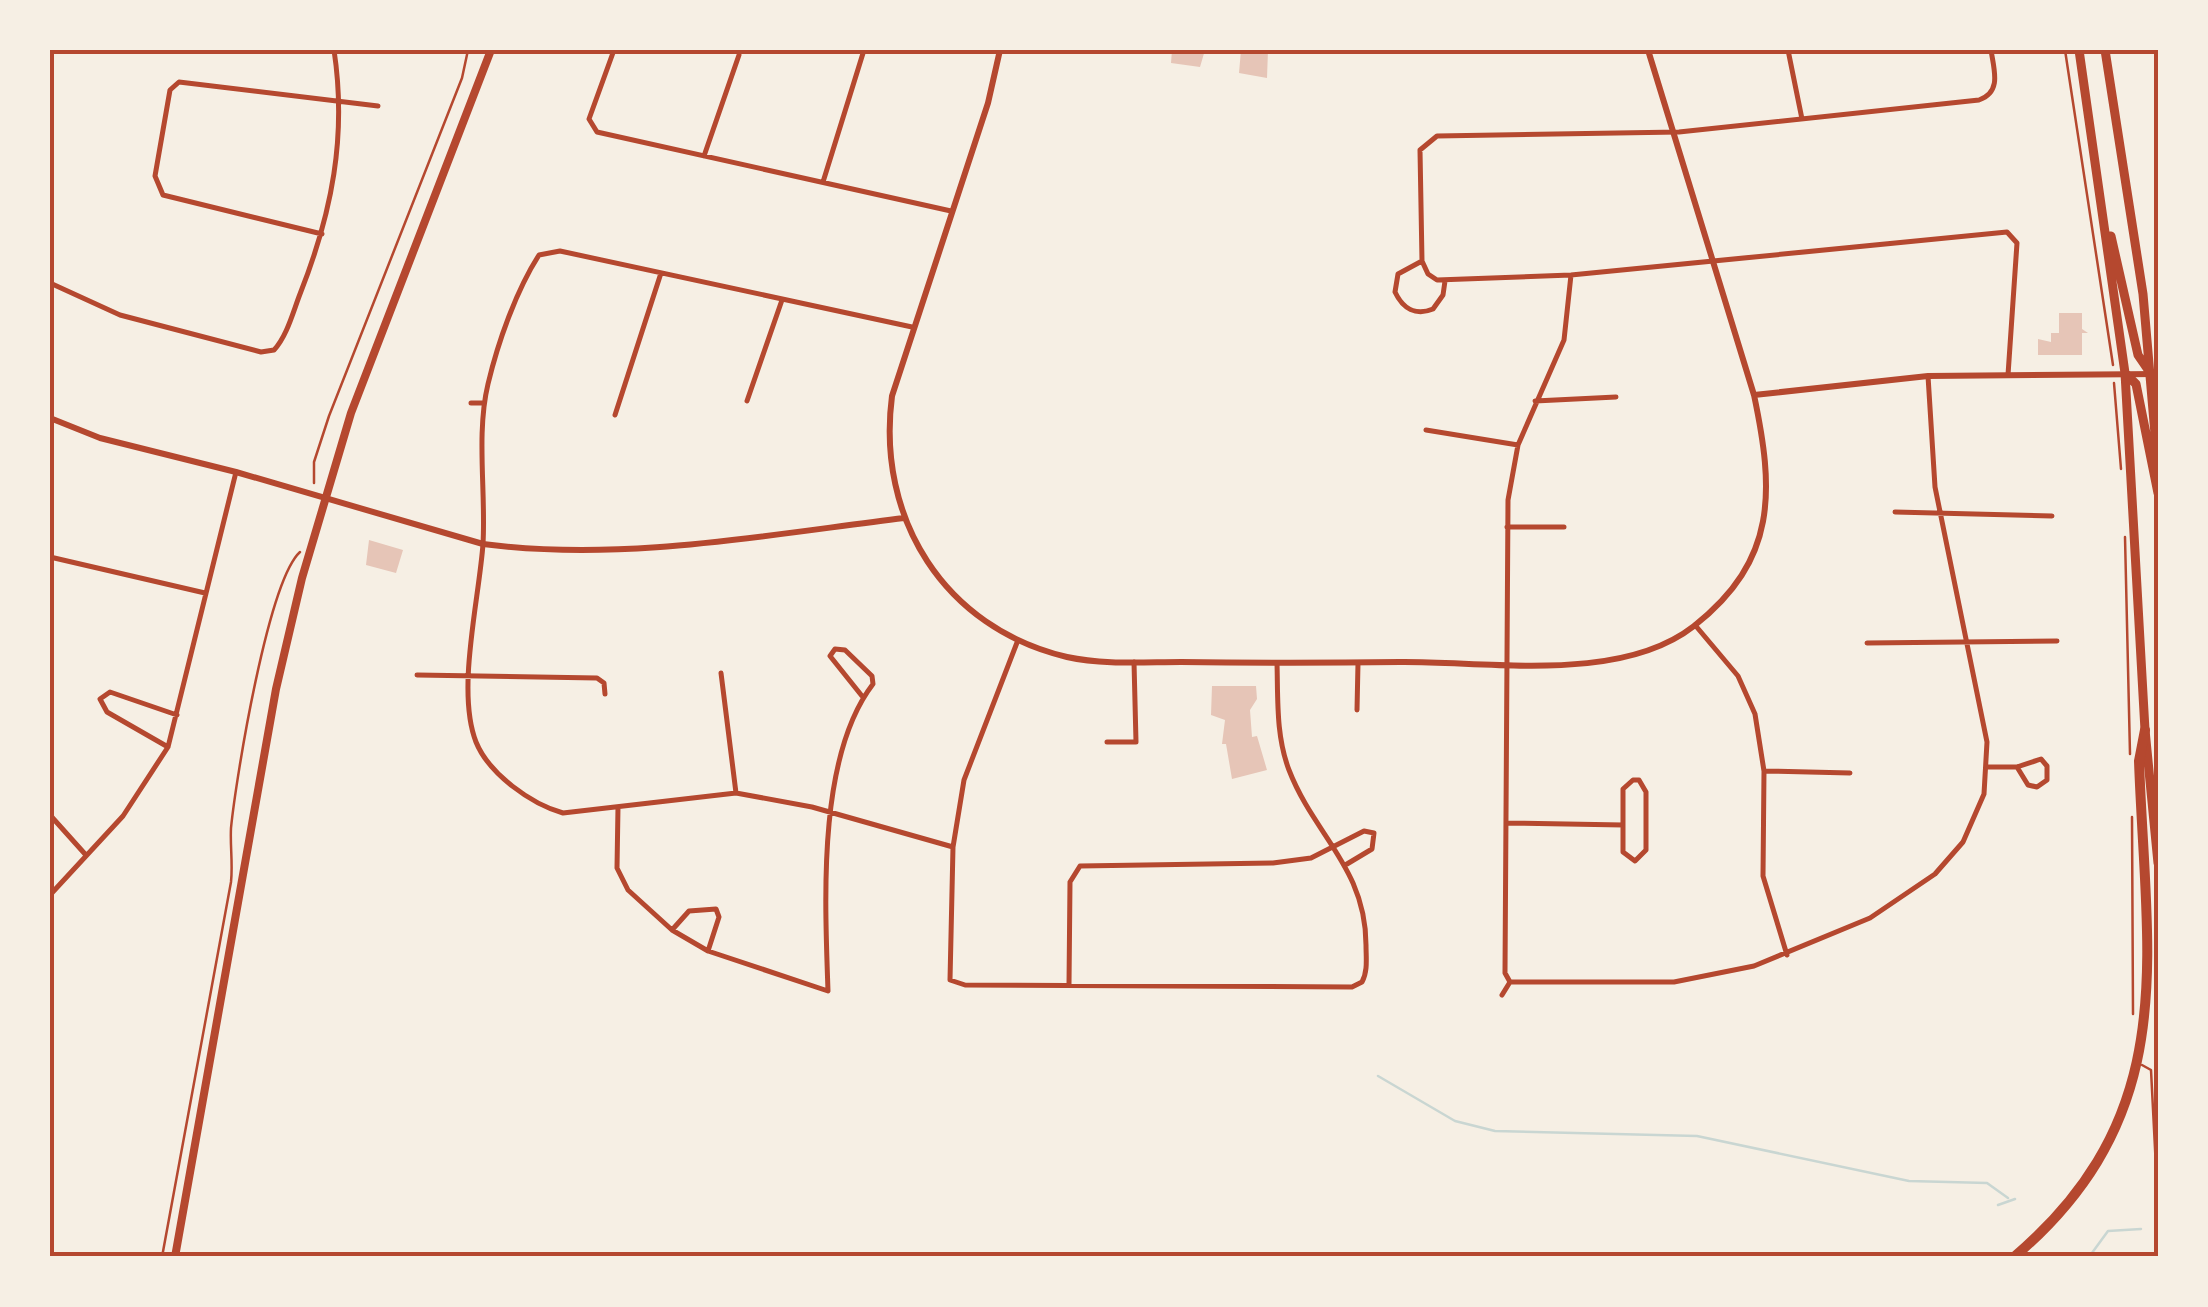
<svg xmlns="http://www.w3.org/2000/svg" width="2208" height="1307" font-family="'Crimson Pro',serif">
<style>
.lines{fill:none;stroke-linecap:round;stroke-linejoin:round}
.stream{stroke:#c9d6d2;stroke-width:2.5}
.building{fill:#e6c5b7}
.path{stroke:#b5482f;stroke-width:2.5}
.minor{stroke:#b5482f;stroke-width:5}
.tertiary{stroke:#b5482f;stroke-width:6}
.secondary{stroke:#b5482f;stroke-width:8}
.primary{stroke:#b5482f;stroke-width:9}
.motorway{stroke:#b5482f;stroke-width:10}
.neatline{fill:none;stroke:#b5482f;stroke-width:4}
</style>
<rect width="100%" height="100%" fill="#f6efe4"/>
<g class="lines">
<!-- stream -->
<path class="stream" d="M 1378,1076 L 1455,1121 L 1495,1131 L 1697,1136 L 1909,1181 L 1987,1183 L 2008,1198
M 1998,1205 L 2015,1199
M 2089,1257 L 2108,1231 L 2141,1229"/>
</g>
<!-- building -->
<path class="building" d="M 1172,50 L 1205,50 L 1200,67 L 1171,63 Z
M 1241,50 L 1268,50 L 1267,78 L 1239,73 Z
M 2059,313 L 2082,313 L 2082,329 L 2088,333 L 2082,333 L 2082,355 L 2038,355 L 2038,339 L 2051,342 L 2051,333 L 2059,333 Z
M 369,540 L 403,550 L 396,573 L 366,565 Z
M 1212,686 L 1256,686 L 1257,699 L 1250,710 L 1252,737 L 1257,736 L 1267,770 L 1232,779 L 1226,744 L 1222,744 L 1225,720 L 1211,715 Z"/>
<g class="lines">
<!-- path -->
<path class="path" d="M 2065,50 L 2113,365
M 2114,383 L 2121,469
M 314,483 L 314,462 L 329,416 L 462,78 L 468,50
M 2125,537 L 2130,754
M 2132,817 L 2133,1014
M 2142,1065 L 2151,1070 L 2158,1207
M 162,1257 L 231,882 C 233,864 230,846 231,828 C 236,778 268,581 300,552"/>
<!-- minor -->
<path class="minor" d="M 614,50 L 589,119 L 597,132 L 951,211
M 1788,50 L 1802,119
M 1991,50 C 1994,70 2002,92 1979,100 L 1679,132 L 1437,136 L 1420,150 L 1422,261 L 1428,274 L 1437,280 L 1571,275 L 2007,232 L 2017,243 L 2008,375
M 704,156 L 739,55
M 823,182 L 864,50
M 322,234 L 163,195 L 155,176 L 170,90 L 179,82 L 378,106
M 1422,261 L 1398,274 L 1395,292 C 1403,309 1416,316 1433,309 L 1443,295 L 1445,281
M 50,283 L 120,315 L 261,352 L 274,350 C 287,336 293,312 300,294 C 332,213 347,136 334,50
M 912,327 L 560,251 L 539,255 C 516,291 498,342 488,384 C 476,434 486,492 483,544 C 479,600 456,691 476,742 C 489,774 531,804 563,813 L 736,793 L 812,807 L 953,847
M 747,401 L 782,300
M 1535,401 L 1616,397
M 471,403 L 484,403
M 615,415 L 661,273
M 1426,430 L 1518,445
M 1895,512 L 2052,516
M 1507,527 L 1564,527
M 50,557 L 205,593
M 1695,625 L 1738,676 L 1755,714 L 1764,771 L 1763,876 L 1787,955
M 1018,640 L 964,780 L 953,847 L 950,980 L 965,985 L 1352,987 L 1362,982 C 1368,971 1366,958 1366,945 C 1366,868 1314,835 1289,770 C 1276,736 1278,700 1277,663
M 1867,643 L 2057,641
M 721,673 L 736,793
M 417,675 L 597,678 L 604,683 L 605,694
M 1357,710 L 1358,663
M 1107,742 L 1136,742 L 1134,662
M 168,747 L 107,712 L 100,699 L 110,692 L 177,715
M 1987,767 L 2017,767 L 2041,759 L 2047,766 L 2047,780 L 2037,787 L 2028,785 L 2017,767
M 1764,771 L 1850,773
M 1633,780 L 1639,780 L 1646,792 L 1646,850 L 1635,861 L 1623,852 L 1623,789 Z
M 618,807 L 617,868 L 628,890 L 672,930 L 708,951 L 828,991 C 825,901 817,757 873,684 L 872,676 L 845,650 L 835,649 L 830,656 L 862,696
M 50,815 L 85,854
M 1508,823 L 1623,825
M 50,895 L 123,816 L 168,747 L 236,472
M 672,930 L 689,911 L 716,909 L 719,917 L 708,951
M 1510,982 L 1674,982 L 1754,966 L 1870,918 L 1935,874 L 1963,842 L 1984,794 L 1987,742 L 1935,487 L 1928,376
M 1069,984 L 1070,882 L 1080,866 L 1273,863 L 1311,858 L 1364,831 L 1374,833 L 1372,849 L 1347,864
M 1502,995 L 1510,982 L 1505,973 L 1508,500 L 1518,445 L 1564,340 L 1571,275"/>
<!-- tertiary -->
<path class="tertiary" d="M 1000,50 L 988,103 L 892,396 C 876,518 944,628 1067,657 C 1103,665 1144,662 1181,662 C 1254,663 1327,663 1400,662 C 1489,661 1620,684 1694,626 C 1778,560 1774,490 1754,395 L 1648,50
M 1754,395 L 1928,376 L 2158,374
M 50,418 L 100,438 L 236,472 L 483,544 C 623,562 765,535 904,518"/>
<!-- secondary -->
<path class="secondary" d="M 175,1257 L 276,689 L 302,578 L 351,413 L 491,50"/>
<!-- primary -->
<path class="primary" d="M 2079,50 L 2125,373 L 2145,730 L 2158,863
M 2105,50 L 2143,294 L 2158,469
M 2111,236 L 2138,355 L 2151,374
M 2125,373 L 2136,384 L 2158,493"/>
<!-- motorway -->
<path class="motorway" d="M 2014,1257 C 2183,1113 2146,959 2139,761 L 2145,730"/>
</g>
<!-- border -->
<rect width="2208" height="1307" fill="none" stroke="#f6efe4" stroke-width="105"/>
<rect x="52" y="52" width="2104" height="1202" class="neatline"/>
</svg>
